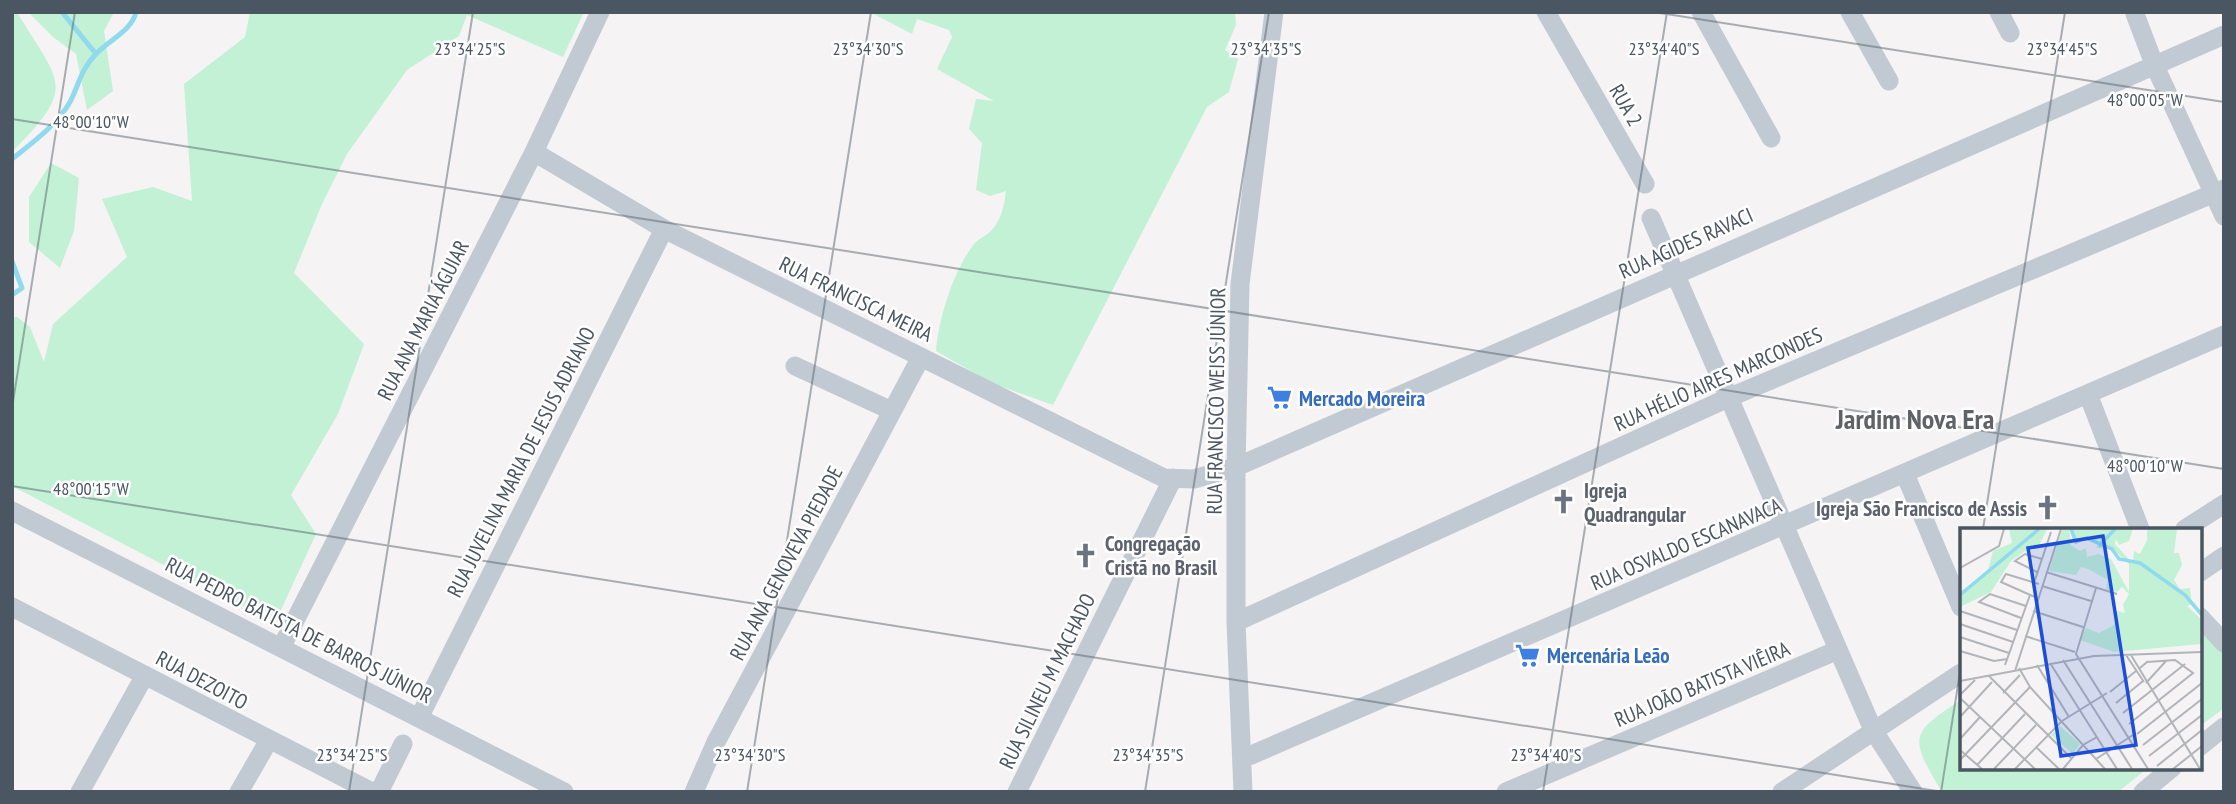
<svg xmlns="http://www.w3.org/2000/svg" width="2236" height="804" font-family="'PT Sans Narrow',sans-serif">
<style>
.green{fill:#c3f1d5}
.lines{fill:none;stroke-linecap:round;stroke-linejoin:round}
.stream{stroke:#90daee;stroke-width:5}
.street{stroke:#c1cad2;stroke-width:19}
.ticks{fill:none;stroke:#4a5661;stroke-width:2;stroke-opacity:0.45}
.labels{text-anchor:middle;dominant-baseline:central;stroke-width:5;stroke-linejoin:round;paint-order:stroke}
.street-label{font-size:21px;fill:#4a5661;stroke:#fff}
.shop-label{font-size:21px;font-weight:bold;fill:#366cbe;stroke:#fff;text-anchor:start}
.worship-label{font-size:21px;font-weight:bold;fill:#5b616d;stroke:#fff;text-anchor:start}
.district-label{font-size:28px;font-weight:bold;fill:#5f6368;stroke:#fff}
.inset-river{fill:none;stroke:#90daee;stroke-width:3.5}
.inset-road{fill:none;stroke:#b1b4b9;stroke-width:2}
.view{fill:#1d4ed8;fill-opacity:0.15;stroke:#1d4ed8;stroke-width:3.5}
.inset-edge{fill:none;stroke:#4a5661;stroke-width:3.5}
.ticks-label{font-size:18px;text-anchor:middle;fill:#4a5661;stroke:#fff;stroke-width:5;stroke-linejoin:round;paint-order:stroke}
</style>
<rect width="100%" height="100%" fill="#f5f3f3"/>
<!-- green -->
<path class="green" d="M 12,12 L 17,12 C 59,83 79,85 12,152 Z
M 28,12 L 114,12 L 104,31 L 113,91 L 87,110 L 76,54 L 53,37 Z
M 250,12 L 584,12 L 563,57 L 467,15 L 459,36 L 407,70 L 347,154 L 322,204 L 294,273 L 364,344 L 338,414 L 291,495 L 316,534 L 275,623 L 12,486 L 12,318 L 17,317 L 30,327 L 44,362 L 53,324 L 127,257 L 102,199 L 153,187 L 192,201 L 184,84 L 245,37 Z
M 870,12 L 1235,12 L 1236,25 L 1225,50 L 1238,59 L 1229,92 L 1207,107 L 1053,405 L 992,383 L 936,351 C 939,318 953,271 974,244 C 978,239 986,236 991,231 C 1002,219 1004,206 1006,191 L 990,196 L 976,190 L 982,143 L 969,129 L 976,99 L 994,101 L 937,69 L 952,37 L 949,30 L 917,19 L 912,34 Z
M 51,163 L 79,178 L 74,231 L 60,268 L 29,242 L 29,197 Z
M 2199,625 L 2224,654 L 2224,708 L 2199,727 Z
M 1961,700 L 1961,767 L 2149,767 L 2118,792 L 1942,792 C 1910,738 1908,734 1961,700 Z"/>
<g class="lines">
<!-- stream -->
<path class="stream" d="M 62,12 L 96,54
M 12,159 C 32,143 57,125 70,102 C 79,85 80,71 95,55 C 107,41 132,31 136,12
M 12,261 L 22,288 L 12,295"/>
<!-- street -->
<path class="street" d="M 1546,12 L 1645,184
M 1701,12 L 1771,138
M 1850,12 L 1889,81
M 1999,12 L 2010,33
M 2135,14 L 2154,64 L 2224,216
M 534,152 L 664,229 L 1164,478 L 1194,479 L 1236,467 L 2224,35
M 1651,218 L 1873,730 L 1913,792
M 795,366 L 892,411
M 2088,394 L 2140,529
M 1905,474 L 1961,607
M 12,511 L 564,792
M 2185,529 L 2224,504
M 2199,573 L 2224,556
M 12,607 L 372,792
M 2199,616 L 2224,643
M 1236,622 L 1728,398 L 2224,189
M 282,646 L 534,152 L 600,12
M 420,716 L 664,229
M 2199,747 L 2224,727
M 1242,759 L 2224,335
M 80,792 L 145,675
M 239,792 L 269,740
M 379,792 L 403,744
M 694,792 L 716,742 L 921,357
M 1017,792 L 1173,478
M 1243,792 L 1236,622 L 1236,467 L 1240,284 L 1274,12
M 1506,792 L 1838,650
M 1782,792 L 1961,673
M 2143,792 L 2173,767"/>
</g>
<!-- ticks -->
<path class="ticks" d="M 1654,12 L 2224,102M 12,119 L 2224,469M 12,408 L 75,12M 12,486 L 1943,792M 1983,529 L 2065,12M 349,792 L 473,12M 747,792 L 871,12M 1145,792 L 1269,12M 1543,792 L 1667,12M 1941,792 L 1961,666"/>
<!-- icons -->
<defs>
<symbol id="supermarket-bare" viewBox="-9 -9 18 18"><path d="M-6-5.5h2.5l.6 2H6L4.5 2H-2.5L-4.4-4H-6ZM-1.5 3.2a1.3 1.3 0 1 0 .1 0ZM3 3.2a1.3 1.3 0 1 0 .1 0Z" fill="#3f7fe0" stroke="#fff" stroke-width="2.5" paint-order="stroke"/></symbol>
<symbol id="church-bare" viewBox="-9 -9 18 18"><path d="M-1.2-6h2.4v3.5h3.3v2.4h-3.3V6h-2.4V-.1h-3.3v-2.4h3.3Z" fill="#6b7280" stroke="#fff" stroke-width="2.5" paint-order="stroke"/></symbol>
</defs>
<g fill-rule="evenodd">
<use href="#supermarket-bare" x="1262" y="380" width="35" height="35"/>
<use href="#church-bare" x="1546" y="484" width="35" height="35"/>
<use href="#church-bare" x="2030" y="490" width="35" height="35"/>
<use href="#church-bare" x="1068" y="538" width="35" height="35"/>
<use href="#supermarket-bare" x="1510" y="638" width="35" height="35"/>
</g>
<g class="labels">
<!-- street labels -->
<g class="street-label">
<text transform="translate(1626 105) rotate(60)">RUA 2</text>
<text transform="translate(1686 243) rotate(-24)">RUA AGIDES RAVACI</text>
<text transform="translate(856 299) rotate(26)">RUA FRANCISCA MEIRA</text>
<text transform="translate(423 320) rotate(-63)">RUA ANA MARIA ÁGUIAR</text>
<text transform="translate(1718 379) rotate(-24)">RUA HÉLIO AIRES MARCONDES</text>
<text transform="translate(1216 401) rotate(-89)">RUA FRANCISCO WEISS JÚNIOR</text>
<text transform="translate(521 462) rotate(-63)">RUA JUVELINA MARIA DE JESUS ADRIANO</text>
<text transform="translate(1686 544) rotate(-23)">RUA OSVALDO ESCANAVACA</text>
<text transform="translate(786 563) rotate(-62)">RUA ANA GENOVEVA PIEDADE</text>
<text transform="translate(299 630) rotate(27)">RUA PEDRO BATISTA DE BARROS JÚNIOR</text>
<text transform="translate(202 680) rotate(28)">RUA DEZOITO</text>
<text transform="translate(1047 681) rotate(-64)">RUA SILINEU M MACHADO</text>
<text transform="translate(1702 684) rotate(-23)">RUA JOÃO BATISTA VIÊIRA</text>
</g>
<!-- shop labels -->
<g class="shop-label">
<text x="1299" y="398">Mercado Moreira</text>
<text x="1547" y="655">Mercenária Leão</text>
</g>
<!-- worship labels -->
<g class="worship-label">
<text x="1584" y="490">Igreja<tspan x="1584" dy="24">Quadrangular</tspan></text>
<text x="2027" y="508" text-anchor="end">Igreja São Francisco de Assis</text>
<text x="1105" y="543">Congregação<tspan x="1105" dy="24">Cristã no Brasil</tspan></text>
</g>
<!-- district labels -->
<g class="district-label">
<text x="1915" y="418">Jardim Nova Era</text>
</g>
</g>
<!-- overview -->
<g transform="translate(1960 528)">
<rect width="242" height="242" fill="#f5f3f3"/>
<path d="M 49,1 L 87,1 L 78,20 L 71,19 L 51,33 L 31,64 L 0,79 L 0,64 L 28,42 L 33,23 L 52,15 ZM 109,1 L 111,17 L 120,23 L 126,20 L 127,29 L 138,26 L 151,31 L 169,64 L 169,36 L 153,21 L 136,20 L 141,10 L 136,14 L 126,10 L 116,12 L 113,1 L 173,1 L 169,13 L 159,17 L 156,11 L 155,16 L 173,36 L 174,23 L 180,26 L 187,12 L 187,1 L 217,1 L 214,25 L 219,25 L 222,37 L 214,52 L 220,61 L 230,60 L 232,76 L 227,78 L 241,91 L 241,116 L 154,124 L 120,112 L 126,100 L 139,105 L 154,97 L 156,83 L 165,85 L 163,77 L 169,66 L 162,59 L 157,64 L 146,61 L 148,52 L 128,41 L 121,39 L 116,47 L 89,43 L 102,2 ZM 100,198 L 120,216 L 113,226 L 91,207 Z" fill="#c3f1d5"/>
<path class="inset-river" d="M 111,1 L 116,14 L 126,10 L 152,21 L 159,31 L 180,35 L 225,67 L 242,87M 139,18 L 155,1M 0,67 L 79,1"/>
<path class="inset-road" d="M 0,40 L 39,18 L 44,1M 77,44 L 55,33 L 65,26 L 82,31M 86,44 L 157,66M 74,55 L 91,4M 82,58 L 131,73M 136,60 L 116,126 L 188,241M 75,69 L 41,54 L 46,46 L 79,56M 0,83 L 57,102M 73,83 L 123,99M 61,90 L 19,74 L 30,66 L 66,78M 0,96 L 53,114M 65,108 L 115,124M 0,109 L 49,125M 0,123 L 34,133 L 47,131M 166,127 L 184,154M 171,127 L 240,241M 103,132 L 172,241M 90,135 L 157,241M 45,137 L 70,67M 77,137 L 109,189M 59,140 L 70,159 L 145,241M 55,143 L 101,1M 29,148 L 111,230M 0,153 L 134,128 L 242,124M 186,155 L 206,133M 150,164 L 176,143M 43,165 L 60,147M 0,167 L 15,152M 0,170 L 75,241M 156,175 L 183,153M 163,185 L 225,136M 0,189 L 32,154M 169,196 L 233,145 L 215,132 L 187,134 L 180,140M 177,206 L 242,155M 0,211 L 20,189M 183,217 L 242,171M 76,219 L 99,241M 0,222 L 22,241M 189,228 L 242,187M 136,231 L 173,207M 0,232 L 70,159M 17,237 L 65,186M 197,238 L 242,202M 34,241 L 76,197M 55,241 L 102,193 L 147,165M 103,241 L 123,217 L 137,209M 213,241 L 242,218"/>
<path class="view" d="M 143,8 L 176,217 L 101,228 L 68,20 Z"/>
<rect width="242" height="242" class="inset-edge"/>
</g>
<g class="ticks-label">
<text x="470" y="55">23°34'25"S</text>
<text x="868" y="55">23°34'30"S</text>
<text x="1266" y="55">23°34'35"S</text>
<text x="1664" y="55">23°34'40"S</text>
<text x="2062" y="55">23°34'45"S</text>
<text x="2145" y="106">48°00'05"W</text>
<text x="91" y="128">48°00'10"W</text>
<text x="2145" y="472">48°00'10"W</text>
<text x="91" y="495">48°00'15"W</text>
<text x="352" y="761">23°34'25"S</text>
<text x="750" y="761">23°34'30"S</text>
<text x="1148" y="761">23°34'35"S</text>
<text x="1546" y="761">23°34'40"S</text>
</g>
<!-- border -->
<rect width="2236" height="804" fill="none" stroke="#4a5661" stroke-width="28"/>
</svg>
